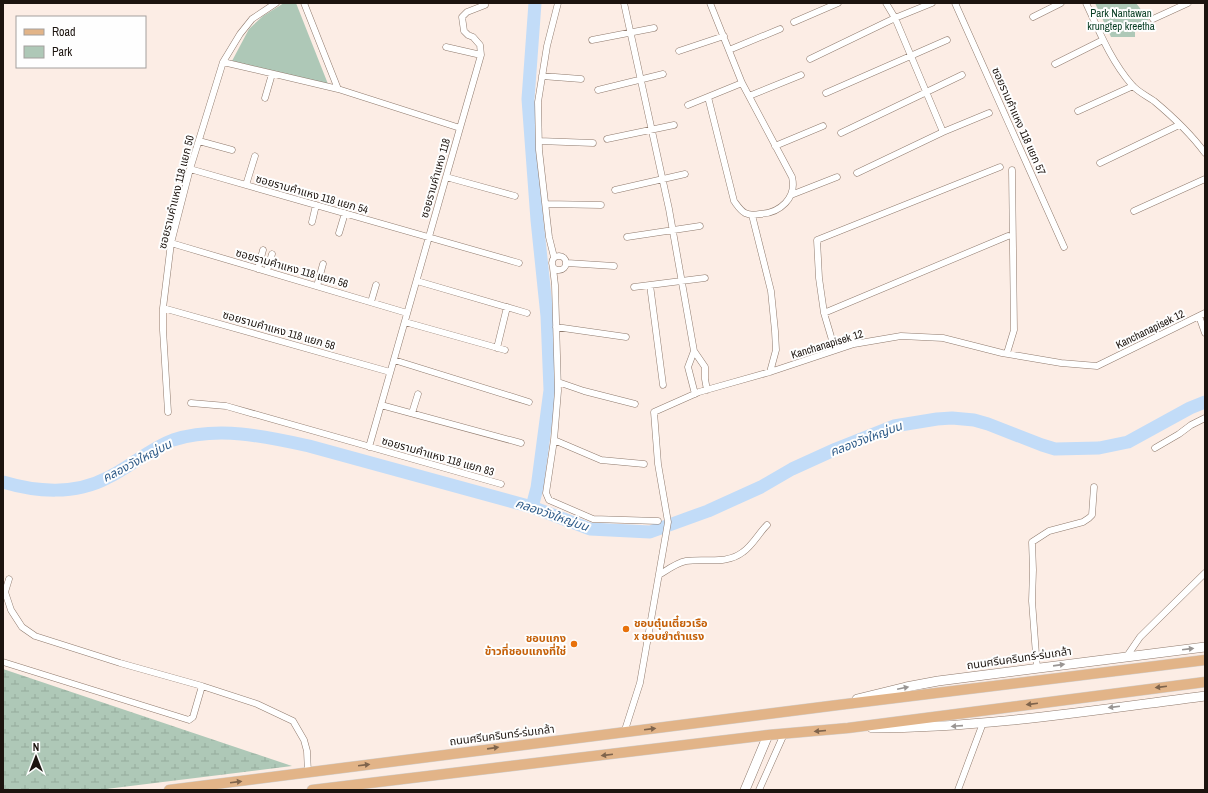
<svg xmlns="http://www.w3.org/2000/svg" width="1208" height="793" font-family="'Archivo Narrow','Noto Sans Thai',sans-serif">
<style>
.wetland{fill:url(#wetland-marsh)}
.park{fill:#aec8b7}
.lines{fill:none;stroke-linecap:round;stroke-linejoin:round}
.river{stroke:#c2dcf8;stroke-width:13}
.street-casing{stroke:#8f7a6d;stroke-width:7}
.secondary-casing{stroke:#8f7a6d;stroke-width:10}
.primary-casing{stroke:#d2d0cf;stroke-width:11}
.street{stroke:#fff;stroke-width:6}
.secondary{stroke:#fff;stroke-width:9}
.primary{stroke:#e2b488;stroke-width:10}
.oneway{fill:#999593}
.oneway2{fill:#7f644c}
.food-dot{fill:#e8710a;stroke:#fefefe;stroke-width:1.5}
.labels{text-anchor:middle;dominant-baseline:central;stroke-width:4;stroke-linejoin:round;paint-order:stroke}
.park-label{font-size:11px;fill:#073c22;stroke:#fefefe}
.street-label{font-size:11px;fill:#1c140f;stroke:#fefefe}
.food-label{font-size:11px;font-weight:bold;fill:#c56008;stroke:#fefefe;text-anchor:start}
.water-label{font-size:12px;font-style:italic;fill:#2c5987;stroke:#fefefe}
</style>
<defs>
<pattern id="wetland-marsh" width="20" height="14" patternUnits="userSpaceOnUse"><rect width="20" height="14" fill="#aec8b7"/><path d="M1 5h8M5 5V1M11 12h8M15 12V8" fill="none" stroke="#95ab9c"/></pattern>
</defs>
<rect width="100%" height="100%" fill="#fcede5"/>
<!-- wetland -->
<path class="wetland" d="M 3,669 L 292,766 L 98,790 L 3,790 Z"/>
<!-- park -->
<path class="park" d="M 284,3 L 296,3 L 328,84 L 232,61 L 249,29 L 263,16 Z
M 1095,3 L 1136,3 L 1149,20 L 1135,26 L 1135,37 L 1111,37 Z"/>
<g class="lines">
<!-- river -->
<path class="river" d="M 3,482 C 36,492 75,495 107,478 C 130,467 149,449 173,440 C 218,426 264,436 309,446 L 532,507 L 590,529 L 650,532 L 708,511 L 761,487 L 792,469 L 836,449 L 894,426 L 937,419 L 952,418 L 974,420 L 988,424 L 1042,445 L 1055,449 L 1099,448 L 1128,442 L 1190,408 L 1205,402
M 532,507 L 537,488 L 550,390 L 547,316 L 537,220 L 528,99 L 535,3"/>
<defs>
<path id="street" d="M 304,3 L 338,89 L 460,128 L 369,447
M 624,3 L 669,209 L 694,351 L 705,367 L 705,379 L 707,390
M 886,3 L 895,18 L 943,132
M 955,3 L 1064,247
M 1086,3 C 1099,31 1111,61 1132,85 C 1138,92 1147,96 1154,101 C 1172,116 1191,134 1205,153
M 1033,17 L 1061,3
M 1153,19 L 1188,3
M 794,22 L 838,3
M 592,40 L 654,28
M 446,47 L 481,55
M 729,50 L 780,29
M 679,51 L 724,36
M 810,59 L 895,18 L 932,3
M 223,62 L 338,89
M 1055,64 L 1103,40
M 542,76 L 581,79
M 598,90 L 663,74
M 826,93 L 947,40
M 749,96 L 801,75
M 708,97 L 734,201 C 737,205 740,210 745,213 C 749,215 755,215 760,214 C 780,213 797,198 792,177 L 742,83 L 710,3
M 265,98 L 272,74
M 688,105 L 742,83
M 1078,111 L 1133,86
M 460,128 L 481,55 L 480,45 L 473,37 L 468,35 L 464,31 L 462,17 L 467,12 L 485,5
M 841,133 L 962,75
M 607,139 L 674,125
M 199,141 L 232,150
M 539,141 L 593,143
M 775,146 L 823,126
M 1100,163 L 1179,125
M 190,169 L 519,263
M 857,173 L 943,132 L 989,113
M 446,177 L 515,196
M 246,185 L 255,156
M 615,190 L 685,174
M 791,195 L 837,177
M 546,204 L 601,205
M 1134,211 L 1205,179
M 752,215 L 771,291 L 775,331 L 776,350 L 770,372
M 312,222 L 316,205
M 339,233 L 345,213
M 627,237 L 700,226
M 171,243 L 407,313
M552 263a7 7 0 1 1 14 0a7 7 0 1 1-14 0Z
M 554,257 L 549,237 L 539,150 L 538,102 L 547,46 L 558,3
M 567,263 L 614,266
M 553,268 L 555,285 L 558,391 L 554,440 L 546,493 L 549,500 L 593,519 L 658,521
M 258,269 L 263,250
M 267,271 L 272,254
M 417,281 L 527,313
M 650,285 L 663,385
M 317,286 L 323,264
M 634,287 L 705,278
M 371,302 L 376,285
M 163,308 L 390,372
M 824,313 L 1008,236
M 1199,316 L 1205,333
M 405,322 L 505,350
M 556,327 L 626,337
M 497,348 L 507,307
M 835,350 L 824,313 L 819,278 L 817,240 L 1000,167
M 694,351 L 688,367 L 695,394
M 1007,353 L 1014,330 L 1012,170
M 394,360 L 529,402
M 558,382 L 584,391 L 635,404
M 191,403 L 226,406 L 501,484
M 381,405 L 521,443
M 168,412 L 163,330 L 163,308 L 171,243 L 190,169 L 223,62 L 240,34 L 252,19 L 276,3
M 412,413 L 418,394
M 554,440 L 601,460 L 644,464
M 1155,448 L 1179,434 L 1191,425 L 1205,418
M 659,575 C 667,570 676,563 686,561 C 706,558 726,565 743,552 C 752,546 759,533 767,525
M 9,579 L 5,592 L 11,610 L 22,627 L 35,636 L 120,663 L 202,686 L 257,704 L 293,721 L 304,740 L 307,751 L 308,773
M 1127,656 L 1140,637 L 1205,573
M 3,662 L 189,720 L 193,717 L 202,686
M 1037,668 L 1032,601 L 1033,570 L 1032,542 L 1049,531 L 1083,522 L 1089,518 L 1092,515 L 1094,487
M 624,733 L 640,683 L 668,522 L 658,464 L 654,412 L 699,392 L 770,372 L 854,344 L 901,336 L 943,338 L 1002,353 L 1061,363 L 1097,366 L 1205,313
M 759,790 L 784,734
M 958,790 L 983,723"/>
<path id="secondary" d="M 857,699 L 906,687 L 938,681 L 1205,647
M 872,728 C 984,728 1095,710 1205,696
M 745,790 L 768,735"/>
<path id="primary" d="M 169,790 L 838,705 L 1205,660
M 312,790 L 768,735 L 848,728 L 1205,682"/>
</defs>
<!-- street casing -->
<use href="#street" class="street-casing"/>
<!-- secondary casing -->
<use href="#secondary" class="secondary-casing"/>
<!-- primary casing -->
<use href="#primary" class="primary-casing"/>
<!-- street -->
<use href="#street" class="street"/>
<!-- secondary -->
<use href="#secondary" class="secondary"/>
<!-- primary -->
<use href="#primary" class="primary"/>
</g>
<!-- one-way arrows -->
<defs><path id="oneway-solid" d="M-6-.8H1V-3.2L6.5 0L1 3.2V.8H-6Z"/></defs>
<g class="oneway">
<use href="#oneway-solid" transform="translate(1188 649) rotate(-7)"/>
<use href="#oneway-solid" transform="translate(1059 665) rotate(-8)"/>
<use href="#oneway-solid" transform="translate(903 688) rotate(-12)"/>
<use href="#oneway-solid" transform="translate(1114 707) rotate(173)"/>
<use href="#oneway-solid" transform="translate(957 726) rotate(176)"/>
</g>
<g class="oneway2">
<use href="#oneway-solid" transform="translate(1161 687) rotate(173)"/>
<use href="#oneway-solid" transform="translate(1032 704) rotate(173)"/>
<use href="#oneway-solid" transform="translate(650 729) rotate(-7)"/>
<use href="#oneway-solid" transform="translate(820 731) rotate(175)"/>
<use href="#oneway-solid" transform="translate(493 748) rotate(-8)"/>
<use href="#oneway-solid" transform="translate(607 755) rotate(173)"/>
<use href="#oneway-solid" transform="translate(364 765) rotate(-7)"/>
<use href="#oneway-solid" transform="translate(236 782) rotate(-7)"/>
</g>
<!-- markers -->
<g class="food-dot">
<circle cx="626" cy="629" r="4"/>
<circle cx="574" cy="644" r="4"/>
</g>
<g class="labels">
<!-- park labels -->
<g class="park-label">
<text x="1121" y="13">Park Nantawan<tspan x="1121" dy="13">krungtep kreetha</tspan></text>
</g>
<!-- street labels -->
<g class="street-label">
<text transform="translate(1019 121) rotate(66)">ซอยรามคำแหง 118 แยก 57</text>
<text transform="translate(435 178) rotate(-74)">ซอยรามคำแหง 118</text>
<text transform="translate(176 192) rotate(-76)">ซอยรามคำแหง 118 แยก 50</text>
<text transform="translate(312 194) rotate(16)">ซอยรามคำแหง 118 แยก 54</text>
<text transform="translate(292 268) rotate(16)">ซอยรามคำแหง 118 แยก 56</text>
<text transform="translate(1150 329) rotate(-26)">Kanchanapisek 12</text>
<text transform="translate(279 330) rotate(16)">ซอยรามคำแหง 118 แยก 58</text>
<text transform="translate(827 344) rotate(-17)">Kanchanapisek 12</text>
<text transform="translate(438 456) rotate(16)">ซอยรามคำแหง 118 แยก 83</text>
<text transform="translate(1019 658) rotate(-8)">ถนนศรีนครินทร์-ร่มเกล้า</text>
<text transform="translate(502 735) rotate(-7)">ถนนศรีนครินทร์-ร่มเกล้า</text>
</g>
<!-- food labels -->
<g class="food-label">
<text x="634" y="623">ชอบตุ๋นเตี๋ยวเรือ<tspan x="634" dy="13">x ชอบยำตำแรง</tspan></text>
<text x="566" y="638" text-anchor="end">ชอบแกง<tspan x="566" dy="13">ข้าวที่ชอบแกงที่ใช่</tspan></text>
</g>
<!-- water labels -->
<g class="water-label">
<text transform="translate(866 439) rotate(-21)">คลองวังใหญ่บน</text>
<text transform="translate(137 461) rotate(-28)">คลองวังใหญ่บน</text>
<text transform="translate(552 515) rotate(19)">คลองวังใหญ่บน</text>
</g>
</g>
<!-- border -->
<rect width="1208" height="793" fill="none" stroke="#1c140f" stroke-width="8"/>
<!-- legend -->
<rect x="16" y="16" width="130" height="52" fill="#fefefe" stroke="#a4a09e"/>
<rect x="24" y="29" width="20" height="6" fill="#e2b488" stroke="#a4a09e"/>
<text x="52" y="36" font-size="12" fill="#1c140f">Road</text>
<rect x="24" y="46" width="20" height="12" fill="#aec8b7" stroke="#a4a09e"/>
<text x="52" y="56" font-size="12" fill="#1c140f">Park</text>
<!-- north arrow -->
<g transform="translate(36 757)" stroke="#fefefe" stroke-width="3" paint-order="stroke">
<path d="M0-3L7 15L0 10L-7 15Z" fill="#1c140f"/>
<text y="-6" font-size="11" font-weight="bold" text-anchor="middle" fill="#1c140f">N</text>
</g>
</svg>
